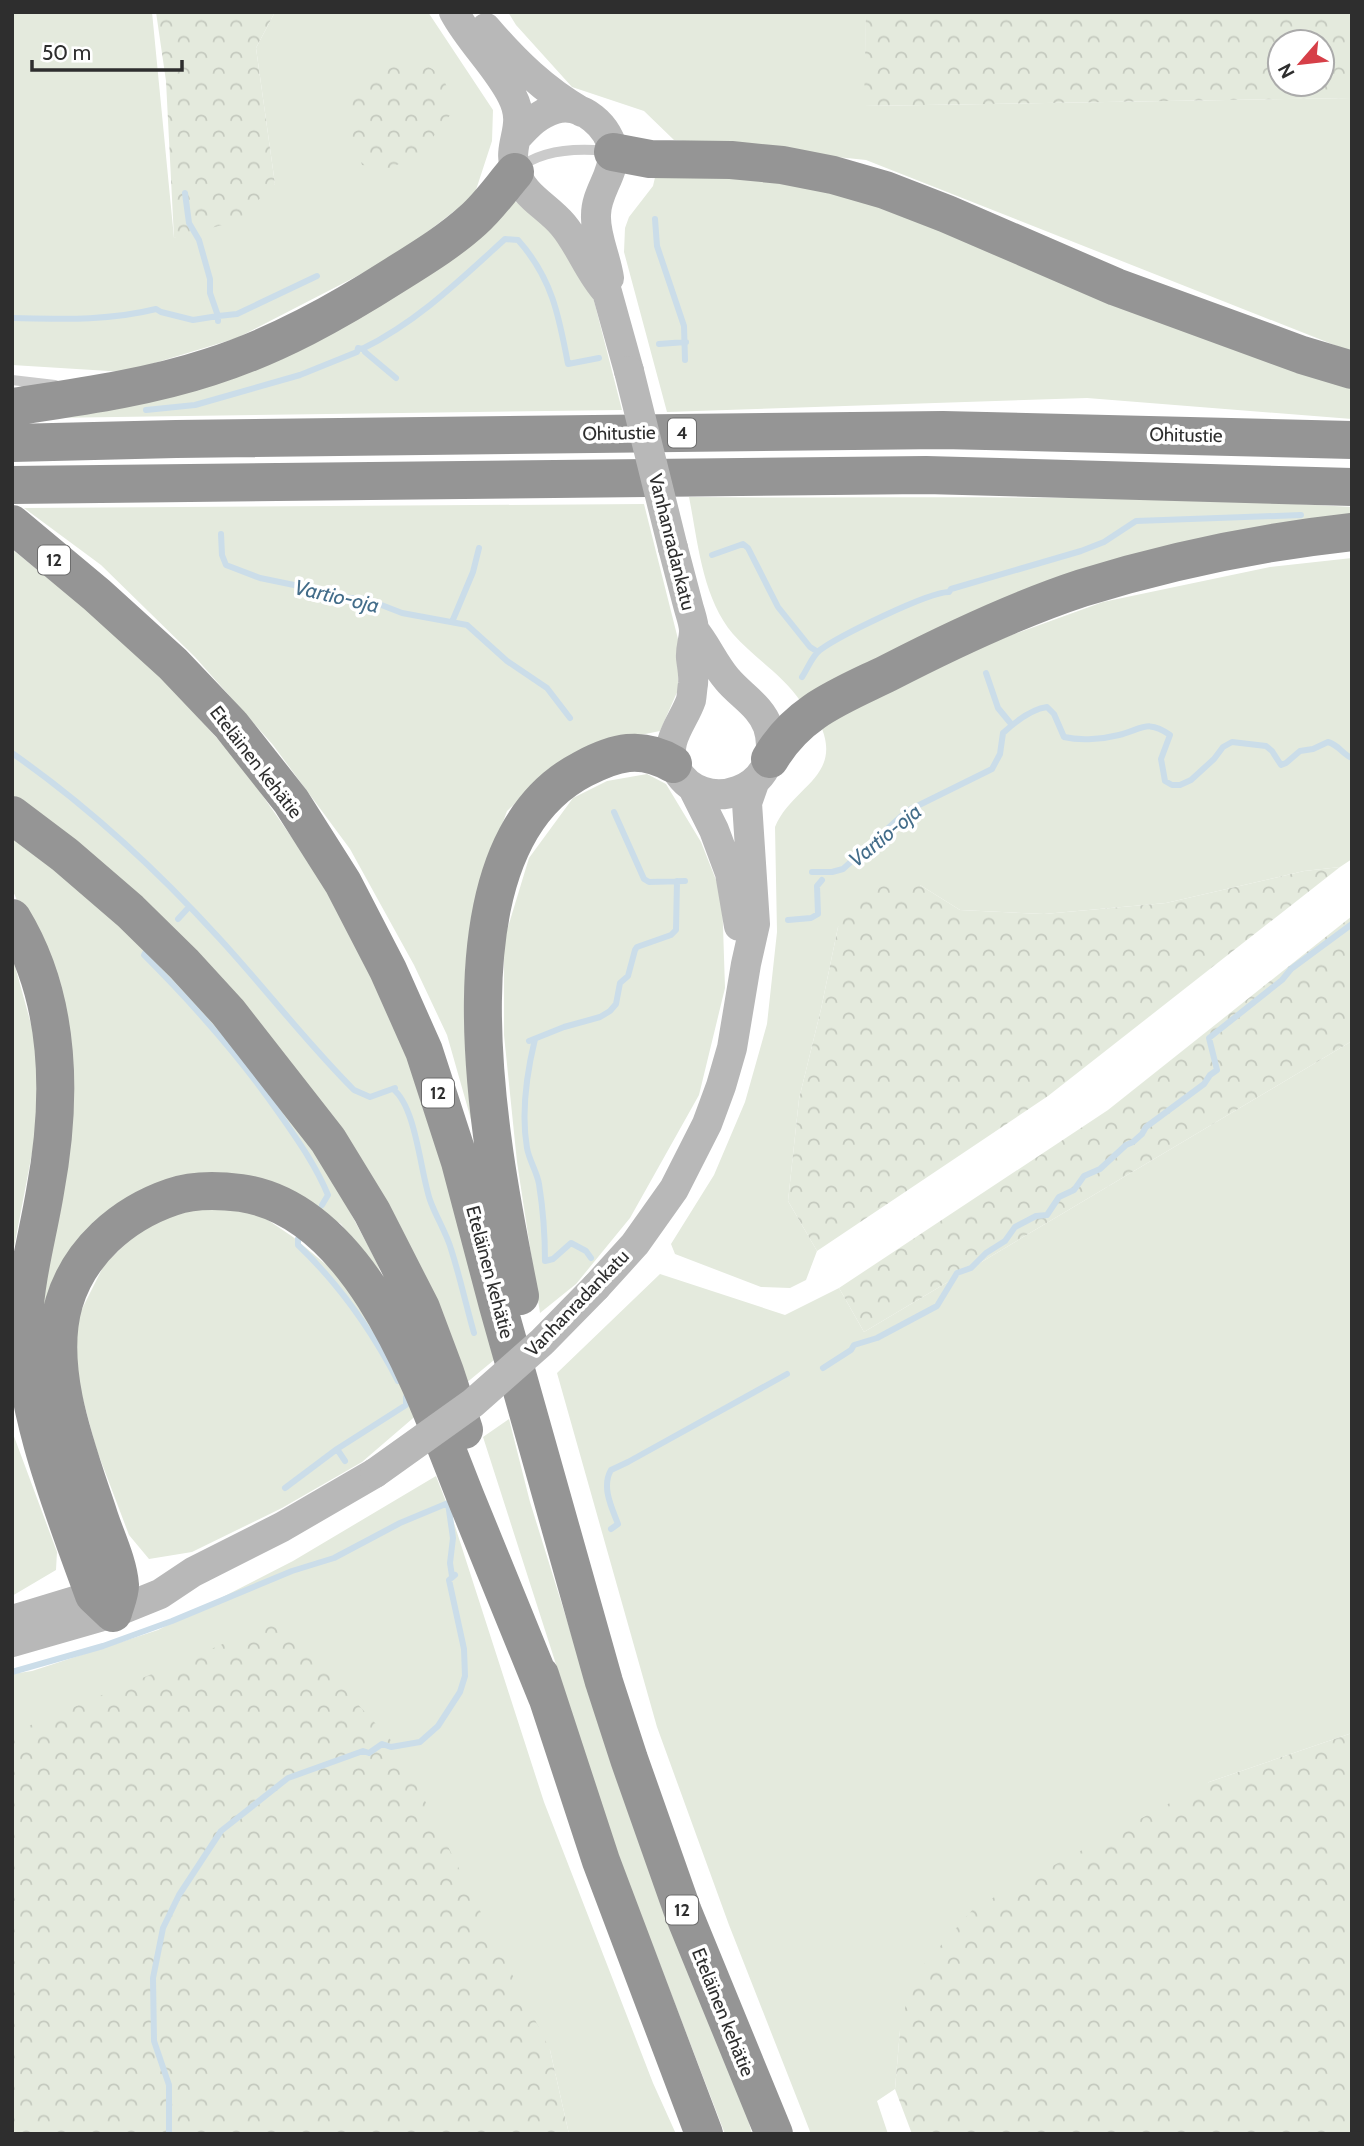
<svg xmlns="http://www.w3.org/2000/svg" width="1364" height="2146" font-family="Cabin,sans-serif">
<style>
.green{fill:#e4eadd}
.forest{fill:url(#forest-crowns);fill-rule:evenodd}
.lines{fill:none;stroke-linecap:round;stroke-linejoin:round}
.stream{stroke:#cbdde9;stroke-width:6}
.lane{stroke:#cbcbcb;stroke-width:10}
.secondary{stroke:#b8b8b8;stroke-width:30}
.highway{stroke:#959595;stroke-width:38}
.secondary-bridge{stroke:#b8b8b8;stroke-width:30}
.labels{text-anchor:middle;dominant-baseline:central;stroke-width:7;stroke-linejoin:round;paint-order:stroke}
.shield{fill:#fff;stroke:#6d6d6d;stroke-width:2}
.shield-label{font-size:18px;font-weight:bold;fill:#2e2e2e}
.street-label{font-size:19px;fill:#2e2e2e;stroke:#fff}
.water-label{font-size:21px;font-style:italic;fill:#436d8a;stroke:#fff}
</style>
<defs>
<pattern id="forest-crowns" width="20" height="18" patternUnits="userSpaceOnUse" patternTransform="scale(1.75)"><rect width="20" height="18" fill="#e4eadd"/><path d="M2 6a3 3 0 1 1 6 0M12 15a3 3 0 1 1 6 0" fill="none" stroke="#c4c9be"/></pattern>
</defs>
<rect width="100%" height="100%" fill="#fff"/>
<!-- green -->
<path class="green" d="M 12,12 L 152,12 L 174,238 L 275,184 L 256,48 L 275,12 L 428,12 L 493,110 L 492,141 L 474,196 L 396,256 L 237,338 L 125,372 L 12,365 Z
M 508,12 L 866,12 L 865,106 L 1352,98 L 1352,352 L 866,160 L 674,140 L 644,111 L 572,87 L 516,25 Z
M 657,169 L 839,188 L 1352,381 L 1352,419 L 1087,398 L 667,412 L 624,252 L 625,228 L 629,217 L 653,186 Z
M 512,199 L 554,230 L 592,293 L 622,410 L 46,418 L 143,397 Z
M 689,497 C 910,499 1131,493 1352,507 L 1352,520 L 1224,538 L 801,702 C 783,675 754,658 733,634 C 702,597 698,542 689,497 Z
M 644,504 L 678,639 L 678,690 L 660,731 L 596,744 L 555,766 L 507,811 L 480,886 L 484,1165 L 447,1035 L 414,965 L 350,849 L 273,745 L 195,657 L 101,565 L 24,508 Z
M 12,549 L 142,655 L 242,766 L 327,888 L 385,997 L 426,1101 L 494,1360 L 465,1384 L 402,1234 L 12,797 Z
M 1352,558 L 1352,859 L 1340,867 L 1304,871 L 1166,903 L 1044,914 L 960,910 L 920,885 L 838,927 L 821,1009 L 799,1099 L 788,1201 L 817,1251 L 806,1280 L 790,1288 L 761,1287 L 675,1254 L 671,1244 L 714,1175 L 745,1102 L 767,1024 L 777,932 L 775,827 C 792,786 844,777 820,724 L 970,650 L 1103,602 L 1270,567 Z
M 647,774 L 666,784 L 701,842 L 722,895 L 725,988 L 699,1095 L 630,1218 L 576,1284 L 540,1313 L 517,1162 L 504,1035 L 504,940 L 529,858 L 573,798 L 607,781 Z
M 12,832 L 71,876 L 212,1015 L 324,1163 L 376,1261 L 387,1288 L 341,1224 L 274,1185 L 126,1201 L 35,1362 L 47,967 L 12,889 Z
M 12,955 L 37,1046 L 37,1127 L 12,1258 Z
M 1352,1041 L 1352,1733 L 1209,1782 L 900,2030 L 895,2089 L 877,2101 L 888,2134 L 811,2134 L 729,1925 L 657,1727 L 557,1373 L 660,1274 L 785,1315 L 839,1288 L 864,1332 Z
M 200,1206 L 256,1212 L 293,1237 L 329,1267 L 370,1315 L 419,1413 L 362,1462 L 282,1508 L 192,1552 L 149,1559 L 129,1535 L 96,1448 L 76,1373 L 75,1323 L 104,1265 L 145,1225 Z
M 509,1419 L 530,1502 L 583,1672 L 743,2101 L 752,2134 L 725,2134 L 614,1845 L 483,1437 Z
M 12,1431 L 57,1552 L 56,1570 L 12,1596 Z
M 436,1476 L 453,1520 L 544,1802 L 653,2083 L 676,2134 L 569,2134 L 550,2050 L 12,1733 L 12,1674 L 32,1671 L 158,1630 L 293,1561 Z"/>
<!-- forest -->
<path class="forest" d="M 156,12 L 275,12 L 256,48 L 275,184 L 237,221 L 174,238 L 166,81 Z
M 866,12 L 1352,12 L 1352,98 L 864,106 ZM 1280,42 L 1322,42 L 1322,84 L 1280,84 Z
M 415,61 C 443,71 447,81 454,110 L 419,155 L 390,168 L 362,165 L 349,126 L 352,94 L 367,73 L 384,64 Z
M 1340,867 L 1048,1096 L 817,1251 L 788,1201 L 799,1099 L 821,1009 L 838,927 L 870,880 L 920,885 L 960,910 L 1044,914 L 1166,903 L 1304,871 Z
M 1352,916 L 1352,1041 L 864,1332 L 839,1288 L 1108,1110 Z
M 280,1620 L 399,1749 L 550,2050 L 569,2134 L 12,2134 L 12,1733 Z
M 1352,1733 L 1352,2134 L 912,2134 L 895,2089 L 900,2030 L 912,1978 L 974,1908 L 1209,1782 Z"/>
<g class="lines">
<!-- stream -->
<path class="stream" d="M 185,193 L 189,223 L 199,240 L 210,279 L 210,293 L 218,316 L 237,314 L 317,276
M 655,219 L 657,246 L 684,326 L 685,360
M 12,318 C 62,319 108,321 156,309 L 161,312 L 193,320 L 218,316 L 218,321
M 659,344 L 686,342
M 365,352 L 396,378
M 146,410 L 195,405 L 300,375 L 357,352 L 358,348 L 362,349 C 417,322 460,280 505,239 L 518,240 C 552,278 559,316 568,364 L 599,358
M 221,534 L 222,555 L 226,565 L 260,578 L 299,586 L 337,597 L 366,599 L 402,613 L 467,625 L 507,661 L 547,688 L 570,718
M 712,555 L 743,544 L 748,548 L 778,607 L 810,647 L 818,652
M 452,622 L 473,572 L 479,548
M 986,673 L 998,708 L 1012,725
M 802,677 C 808,668 812,656 820,650 C 839,636 928,592 949,592 L 951,589 L 1081,551 L 1104,542 L 1136,521 L 1301,515
M 12,753 C 88,806 157,870 219,938 C 265,988 306,1042 354,1090 L 370,1097 L 395,1088
M 614,812 L 644,879 L 649,882 L 685,881
M 812,872 L 832,872 L 843,869 L 907,811 L 992,769 L 1000,754 L 1003,733 C 1015,722 1031,709 1047,707 L 1054,714 L 1064,737 C 1081,741 1103,739 1119,735 C 1142,729 1148,719 1170,735 L 1161,759 L 1165,781 L 1172,785 L 1180,785 L 1191,780 L 1214,759 L 1223,747 L 1232,742 L 1266,746 L 1272,751 L 1281,765 L 1286,763 L 1300,751 L 1313,749 L 1328,742 C 1339,745 1342,754 1352,758
M 178,919 L 189,907
M 788,920 L 811,918 L 818,914 L 817,886 L 822,880
M 145,953 L 144,955 C 194,1005 241,1058 281,1116 C 299,1142 316,1166 328,1195 L 322,1205
M 535,1039 C 527,1072 521,1113 527,1148 C 529,1160 537,1172 539,1184 C 543,1209 545,1236 545,1261 L 553,1259 L 571,1243 L 586,1251 L 591,1258
M 529,1041 L 564,1027 L 600,1017 L 610,1011 L 616,1004 L 620,983 L 628,976 L 635,950 L 637,947 L 671,935 L 676,930 L 677,881
M 393,1089 C 416,1107 420,1170 430,1200 C 436,1217 446,1232 451,1249 C 460,1277 466,1305 474,1333
M 298,1239 L 298,1245 C 339,1284 372,1331 398,1381
M 823,1368 L 851,1350 L 854,1345 L 877,1338 L 937,1306 L 957,1273 L 971,1268 L 986,1253 L 1005,1241 L 1015,1227 L 1036,1216 L 1047,1215 L 1059,1197 L 1074,1190 L 1084,1176 L 1100,1169 L 1126,1145 L 1133,1142 L 1142,1134 L 1146,1127 L 1204,1084 L 1210,1075 L 1217,1070 L 1209,1038 L 1282,980 L 1291,969 L 1352,924
M 337,1449 L 345,1461
M 285,1488 L 337,1449 L 406,1405 L 406,1397
M 611,1529 L 618,1524 C 612,1508 601,1487 611,1470 L 628,1462 L 787,1374
M 12,1672 L 103,1646 L 172,1621 L 292,1571 L 334,1558 L 400,1523 L 448,1503 L 453,1538 L 450,1563 L 452,1576
M 169,2134 L 169,2085 L 154,2041 L 153,1978 L 163,1928 L 179,1895 L 221,1831 L 288,1778 L 363,1751 L 369,1753 L 382,1744 L 391,1747 L 420,1742 L 438,1726 L 460,1692 L 465,1676 L 464,1649 L 449,1580 L 455,1575"/>
<!-- lane -->
<path class="lane" d="M 518,169 C 542,149 577,148 607,151
M 12,380 L 55,385"/>
<!-- secondary -->
<path class="secondary" d="M 454,12 C 470,42 497,66 512,96 C 528,127 507,142 515,169 C 522,196 546,205 563,225 C 580,245 589,273 607,292 L 629,371
M 486,28 C 515,62 544,90 582,112
M 517,137 C 528,125 538,114 555,109 C 581,101 611,127 613,153 C 614,175 596,192 596,215 C 595,236 606,257 609,278
M 673,548 C 678,567 683,586 688,605 C 690,613 694,623 694,631 C 694,640 690,649 691,658 C 692,667 694,675 693,684 C 692,689 692,695 691,700 C 684,721 663,742 674,765 C 700,821 788,790 768,727 C 761,706 740,695 727,679 C 714,664 707,646 694,630
M 693,788 L 714,830 L 730,873 L 739,926
M 596,1287 L 635,1244 L 674,1189 L 707,1124 L 721,1086 L 732,1048 L 746,964 L 755,924 L 747,803 L 754,783
M 12,1620 L 114,1589
M 12,1642 L 113,1613 L 160,1594 L 193,1572 L 282,1527 L 375,1473"/>
<!-- highway -->
<path class="highway" d="M 613,152 L 650,159 L 731,160 L 782,165 L 833,175 L 885,190 L 947,214 L 1116,287 L 1302,355 L 1352,370
M 12,407 C 78,397 146,388 210,367 C 276,346 337,312 395,275 C 422,258 450,241 473,220 C 489,206 502,187 515,172
M 12,443 L 176,439 L 943,430 L 1352,440
M 12,485 L 926,475 L 1352,487
M 12,524 L 97,595 L 173,664 L 231,725 L 291,801 L 343,883 L 388,970 L 424,1051 L 460,1162 L 498,1306 L 604,1682 L 629,1759 L 683,1912 L 774,2134
M 770,759 C 798,711 841,696 888,673 C 950,641 1015,610 1082,588 C 1169,561 1261,542 1352,532
M 12,815 L 65,855 L 130,911 L 184,964 L 228,1012 L 328,1140 L 372,1212 L 421,1308 L 445,1372 L 464,1430
M 12,918 C 62,1000 62,1101 45,1192 C 38,1234 26,1276 24,1318 C 20,1403 65,1515 94,1595 L 113,1613 C 115,1605 120,1594 120,1585 C 118,1561 105,1536 98,1513 C 77,1450 45,1369 64,1303 C 79,1252 122,1214 172,1197 C 194,1189 218,1190 241,1193 C 365,1211 425,1396 466,1498 C 493,1564 520,1631 547,1697
M 520,1296 C 493,1158 427,850 583,769 C 615,752 641,745 673,764
M 540,1675 L 601,1861 L 704,2134"/>
<!-- secondary-bridge -->
<path class="secondary-bridge" d="M 629,371 L 673,548
M 375,1473 L 473,1403 L 542,1342 L 596,1287"/>
</g>
<g class="labels">
<!-- shield labels -->
<g class="shield">
<rect x="668" y="418.5" width="28" height="29" rx="5"/>
<rect x="38" y="545.5" width="32" height="29" rx="5"/>
<rect x="422" y="1078.5" width="32" height="29" rx="5"/>
<rect x="666" y="1895.5" width="32" height="29" rx="5"/>
</g>
<g class="shield-label">
<text x="682" y="433">4</text>
<text x="54" y="560">12</text>
<text x="438" y="1093">12</text>
<text x="682" y="1910">12</text>
</g>
<!-- street labels -->
<g class="street-label">
<text transform="translate(619 433) rotate(-1)">Ohitustie</text>
<text transform="translate(1186 435) rotate(1)">Ohitustie</text>
<text transform="translate(672 542) rotate(76)">Vanhanradankatu</text>
<text transform="translate(256 762) rotate(52)">Eteläinen kehätie</text>
<text transform="translate(490 1272) rotate(75)">Eteläinen kehätie</text>
<text transform="translate(577 1303) rotate(-46)">Vanhanradankatu</text>
<text transform="translate(723 2012) rotate(68)">Eteläinen kehätie</text>
</g>
<!-- water labels -->
<g class="water-label">
<text transform="translate(337 596) rotate(13)">Vartio-oja</text>
<text transform="translate(885 835) rotate(-39)">Vartio-oja</text>
</g>
</g>
<!-- border -->
<rect width="1364" height="2146" fill="none" stroke="#2e2e2e" stroke-width="28"/>
<!-- north arrow -->
<g transform="translate(1301 63) rotate(242)"><circle r="33" fill="#ffffff" stroke="#ababab" stroke-width="2"/>
<path d="M0-5L12 26L0 18L-12 26Z" fill="#d63f48"/>
<text y="-10" font-size="19" font-weight="bold" text-anchor="middle" fill="#2e2e2e">N</text>
</g>
<!-- scale -->
<path d="M32 60v10h150v-10" fill="none" stroke="#2e2e2e" stroke-width="3.5"/>
<text x="42" y="60" font-size="21" fill="#2e2e2e" stroke="#ffffff" stroke-width="5" paint-order="stroke">50 m</text>
</svg>
